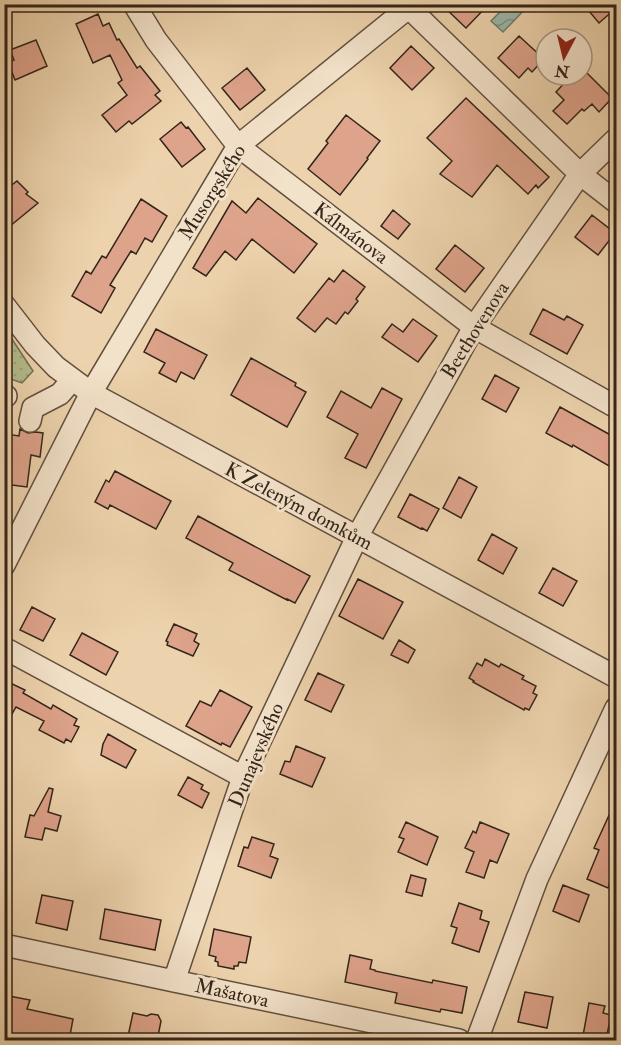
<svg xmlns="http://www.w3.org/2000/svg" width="621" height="1045" font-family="'IM FELL Double Pica',serif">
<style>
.grass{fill:url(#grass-dots);stroke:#747154;stroke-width:1.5}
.water{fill:url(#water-waves);stroke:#717d6f;stroke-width:1.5}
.building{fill:#dea38b;stroke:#34251a;stroke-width:1.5}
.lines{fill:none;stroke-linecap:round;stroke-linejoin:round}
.minor-casing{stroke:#62503f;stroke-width:24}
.minor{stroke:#f3e2ca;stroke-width:21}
.labels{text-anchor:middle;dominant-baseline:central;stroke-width:6;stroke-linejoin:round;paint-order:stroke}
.street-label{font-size:20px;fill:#34251a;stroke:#f3e2ca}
</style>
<defs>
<pattern id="grass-dots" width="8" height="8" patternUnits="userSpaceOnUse" patternTransform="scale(1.5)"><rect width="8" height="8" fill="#b4bd8d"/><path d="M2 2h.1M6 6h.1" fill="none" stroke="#9ba279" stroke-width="1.8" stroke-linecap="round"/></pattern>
<pattern id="water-waves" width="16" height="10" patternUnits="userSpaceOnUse" patternTransform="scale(1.5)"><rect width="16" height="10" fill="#99b8a8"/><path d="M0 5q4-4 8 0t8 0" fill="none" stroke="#7e9588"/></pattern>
</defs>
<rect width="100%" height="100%" fill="#edd3ad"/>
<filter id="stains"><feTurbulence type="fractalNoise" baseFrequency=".00333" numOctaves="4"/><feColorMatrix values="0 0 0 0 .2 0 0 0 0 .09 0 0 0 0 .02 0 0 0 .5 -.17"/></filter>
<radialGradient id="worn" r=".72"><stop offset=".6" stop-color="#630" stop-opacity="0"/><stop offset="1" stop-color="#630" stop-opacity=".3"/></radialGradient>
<!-- grass -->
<path class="grass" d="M 4,327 L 33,371 L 22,383 L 5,377 Z"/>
<!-- water -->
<path class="water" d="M 507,5 L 529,5 L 503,32 L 491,21 Z"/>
<!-- building -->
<path class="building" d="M 441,4 L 489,4 L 466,28 Z
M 583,4 L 616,4 L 616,8 L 599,23 Z
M 98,14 L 103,26 L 109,23 L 117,40 L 119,39 L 137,68 L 140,66 L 160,91 L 155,95 L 161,101 L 132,124 L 129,121 L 116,132 L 102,115 L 127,95 L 118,83 L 122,80 L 110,55 L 93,63 L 76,24 Z
M 519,36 L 544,59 L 532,72 L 528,68 L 519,78 L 498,58 Z
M 36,40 L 47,66 L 15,80 L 8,62 L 14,60 L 10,50 Z
M 411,46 L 434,68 L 412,90 L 390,68 Z
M 247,68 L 265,90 L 240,110 L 222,88 Z
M 585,71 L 612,98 L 599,112 L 592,104 L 584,111 L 582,109 L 567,124 L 553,111 L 564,100 L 556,92 L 572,75 L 582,75 Z
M 466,98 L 549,177 L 538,188 L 536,185 L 528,194 L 497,165 L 472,197 L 440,174 L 452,161 L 427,138 Z
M 346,115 L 380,141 L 367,158 L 368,159 L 340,195 L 308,169 L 328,143 L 326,141 Z
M 181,122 L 186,128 L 188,127 L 205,149 L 182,167 L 160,139 Z
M 17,181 L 28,192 L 26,194 L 38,203 L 4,231 L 4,191 Z
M 258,198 L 317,244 L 294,273 L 252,239 L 236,260 L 225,251 L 206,276 L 193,268 L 232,201 L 246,213 Z
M 141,199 L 167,216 L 152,242 L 145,238 L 136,254 L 131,251 L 110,285 L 115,288 L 101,313 L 72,296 L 86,271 L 91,274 L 102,256 L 106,258 Z
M 393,210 L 410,224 L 398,239 L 381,226 Z
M 592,215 L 615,233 L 598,255 L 575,237 Z
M 455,245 L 484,268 L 465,292 L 436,269 Z
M 343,270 L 365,287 L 356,299 L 358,301 L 348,314 L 345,312 L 336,324 L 327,318 L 315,332 L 297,318 L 329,278 L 334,282 Z
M 543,309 L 564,320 L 567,316 L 583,325 L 567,354 L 530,334 Z
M 413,319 L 437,336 L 418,362 L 382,337 L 392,324 L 403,332 Z
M 156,329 L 207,355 L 194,379 L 181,372 L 176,382 L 159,373 L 165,363 L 144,352 Z
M 251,358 L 296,383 L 295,386 L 306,392 L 287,427 L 231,395 Z
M 495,375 L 519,388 L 506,412 L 482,399 Z
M 382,388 L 402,399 L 366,468 L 345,458 L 358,434 L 327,417 L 341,391 L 371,408 Z
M 560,407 L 616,438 L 616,470 L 573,445 L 572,447 L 546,433 Z
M 20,429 L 28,433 L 36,432 L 43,433 L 40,457 L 31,455 L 27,487 L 4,484 L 4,445 L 6,434 L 19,436 Z
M 115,471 L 171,501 L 156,529 L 110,505 L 108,509 L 95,502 L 106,480 L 109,482 Z
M 459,477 L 477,487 L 461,518 L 443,508 Z
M 410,494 L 439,509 L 427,531 L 422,528 L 421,529 L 398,517 Z
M 198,516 L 310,576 L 295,603 L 287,599 L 287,600 L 229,570 L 233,563 L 186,538 Z
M 492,534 L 517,548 L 503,574 L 478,560 Z
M 553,568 L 577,581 L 563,606 L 539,593 Z
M 358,579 L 403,602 L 383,639 L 339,616 Z
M 32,607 L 55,619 L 43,641 L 20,630 Z
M 174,624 L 197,634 L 194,641 L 199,644 L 193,656 L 167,645 L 168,642 L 166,641 Z
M 82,633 L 118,652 L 106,675 L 70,655 Z
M 399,640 L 415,650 L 408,663 L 391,655 Z
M 485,659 L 499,667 L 501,664 L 524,676 L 522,679 L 536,686 L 533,693 L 537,695 L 529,710 L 525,708 L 524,710 L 473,682 L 474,681 L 469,678 L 477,663 L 482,666 Z
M 318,673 L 344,685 L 331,712 L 305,700 Z
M 4,680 L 25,690 L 23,693 L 51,709 L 53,705 L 77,719 L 74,725 L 79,727 L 71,742 L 66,739 L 64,743 L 39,730 L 44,721 L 16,707 L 4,728 Z
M 220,690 L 252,707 L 230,747 L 222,743 L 221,745 L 186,726 L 200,701 L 211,706 Z
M 108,734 L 136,750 L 126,768 L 101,755 L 103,744 Z
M 296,746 L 325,758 L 312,787 L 280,774 L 285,761 L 290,762 Z
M 188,777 L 203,785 L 201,789 L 209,793 L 202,808 L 178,795 Z
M 49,788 L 53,789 L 48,812 L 61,816 L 57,831 L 45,828 L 42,840 L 25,837 L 30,815 L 34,816 Z
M 616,800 L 616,866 L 608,888 L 587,879 L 599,850 L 594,848 Z
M 406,822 L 438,837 L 427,865 L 398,852 L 404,839 L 399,837 Z
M 480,822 L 509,834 L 497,863 L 490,860 L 484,878 L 466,872 L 474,852 L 465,848 L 473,831 L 476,833 Z
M 252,837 L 274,844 L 270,856 L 278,859 L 271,878 L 238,866 L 244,847 L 248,848 Z
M 411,875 L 426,879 L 422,896 L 406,892 Z
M 563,885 L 589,895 L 579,922 L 553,911 Z
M 42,895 L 73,901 L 67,930 L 36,923 Z
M 459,903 L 482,911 L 480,919 L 489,922 L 479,952 L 452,943 L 457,928 L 451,926 Z
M 105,909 L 161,920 L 155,950 L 100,939 Z
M 214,929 L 251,937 L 246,963 L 239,962 L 238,966 L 234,966 L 234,969 L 218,966 L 218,962 L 215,961 L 216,957 L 209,955 Z
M 350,955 L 372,960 L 370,969 L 375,970 L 375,971 L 432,983 L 433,980 L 467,987 L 462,1013 L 441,1009 L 440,1012 L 395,1003 L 397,993 L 345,982 Z
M 525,992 L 553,997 L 547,1028 L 518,1022 Z
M 4,995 L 30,1000 L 27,1009 L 73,1019 L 69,1041 L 40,1041 L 26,1038 L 26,1041 L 4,1041 Z
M 589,1003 L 605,1006 L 603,1013 L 611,1015 L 607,1035 L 599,1034 L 598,1041 L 582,1041 Z
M 133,1013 L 147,1016 L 151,1014 L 158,1015 L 161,1021 L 157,1041 L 127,1041 Z"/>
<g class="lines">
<defs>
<path id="minor" d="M 134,4 L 156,40 L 238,146 L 474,327 L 616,407
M 405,4 L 580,174 L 616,202
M 4,305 L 35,345 L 56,367 L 91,393 L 616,677
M 4,396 L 6,396
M 30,421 L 33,408 L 60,394 L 72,380
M 4,565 L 91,393 L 238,146 L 408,8
M 4,648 L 243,777
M 4,945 L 174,981 L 459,1040
M 174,981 L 243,777 L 357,537 L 474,327 L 580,174 L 616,139
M 477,1040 L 537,879 L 616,708"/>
</defs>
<!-- minor casing -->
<use href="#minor" class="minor-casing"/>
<!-- minor -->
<use href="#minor" class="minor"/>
</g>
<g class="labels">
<!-- street labels -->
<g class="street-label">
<text transform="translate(212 192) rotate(-58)">Musorgského</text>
<text transform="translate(351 233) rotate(37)">Kálmánova</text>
<text transform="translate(475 330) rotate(-58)">Beethovenova</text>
<text transform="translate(299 506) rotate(28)">K Zeleným domkům</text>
<text transform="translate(256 755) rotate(-67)">Dunajevského</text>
<text transform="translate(232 993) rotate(12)">Mašatova</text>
</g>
</g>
<!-- margin -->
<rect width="621" height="1045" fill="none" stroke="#edd3ad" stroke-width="24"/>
<rect x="6" y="6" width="609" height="1033" fill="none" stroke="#34251a" stroke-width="3"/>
<rect x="12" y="12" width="597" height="1021" fill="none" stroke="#34251a" stroke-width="1.5"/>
<!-- north arrow -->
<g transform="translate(564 57) rotate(187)"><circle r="28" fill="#f3e2ca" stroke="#a79684" stroke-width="1.5"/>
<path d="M0-4.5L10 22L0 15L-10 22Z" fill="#8f2418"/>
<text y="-9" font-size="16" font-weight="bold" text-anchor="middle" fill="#34251a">N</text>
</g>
<rect width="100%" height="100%" filter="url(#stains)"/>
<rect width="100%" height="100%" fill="url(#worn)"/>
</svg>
